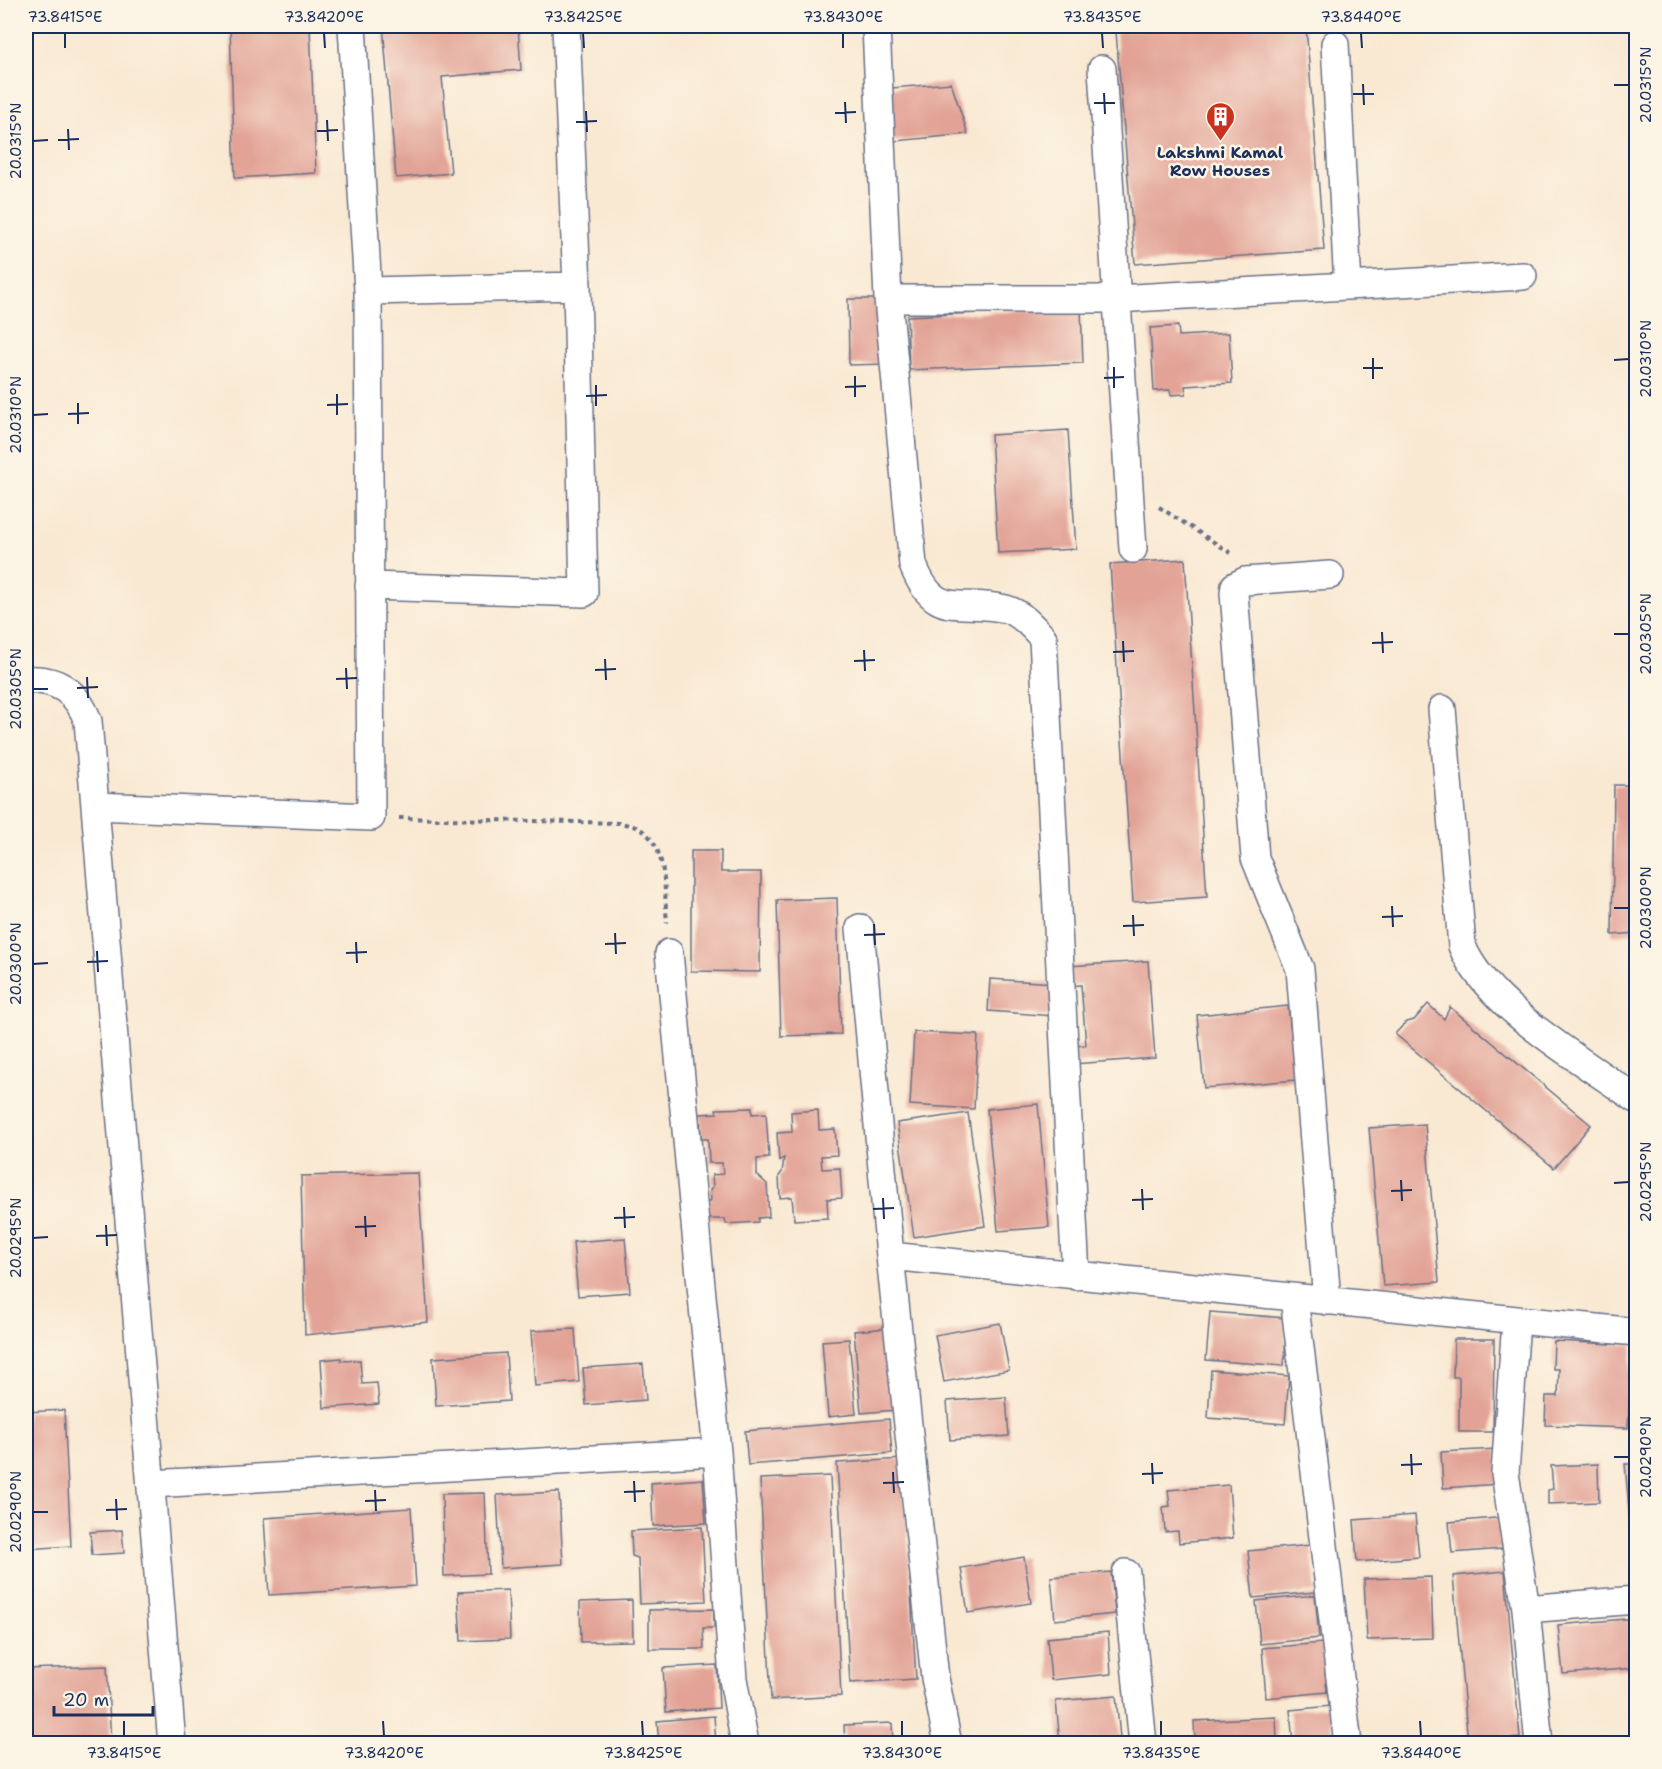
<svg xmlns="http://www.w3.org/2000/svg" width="1662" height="1769" font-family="'Shantell Sans',sans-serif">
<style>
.building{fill:#e2a396}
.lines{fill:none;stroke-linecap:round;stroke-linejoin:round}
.minor-casing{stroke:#697087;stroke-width:30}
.path{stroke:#697087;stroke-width:4;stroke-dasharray:4.5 4.5;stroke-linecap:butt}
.minor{stroke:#fff;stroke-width:27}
.ticks{fill:none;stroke:#1b2f5e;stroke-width:2}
.labels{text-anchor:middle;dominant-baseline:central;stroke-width:5;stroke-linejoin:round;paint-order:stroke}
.poi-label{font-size:16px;font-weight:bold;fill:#1b2f5e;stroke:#fcf5e5}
.neatline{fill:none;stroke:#1b2f5e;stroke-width:2}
.ticks-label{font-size:15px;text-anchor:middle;fill:#1b2f5e}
</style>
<rect width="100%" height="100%" fill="#fcf5e5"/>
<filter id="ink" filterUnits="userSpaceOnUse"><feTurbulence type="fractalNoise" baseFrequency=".0167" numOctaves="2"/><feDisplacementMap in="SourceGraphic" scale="12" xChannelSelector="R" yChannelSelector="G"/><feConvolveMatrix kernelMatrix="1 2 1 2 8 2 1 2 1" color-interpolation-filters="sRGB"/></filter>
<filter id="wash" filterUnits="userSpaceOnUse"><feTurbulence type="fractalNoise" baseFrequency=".008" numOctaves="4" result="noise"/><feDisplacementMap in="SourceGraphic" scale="24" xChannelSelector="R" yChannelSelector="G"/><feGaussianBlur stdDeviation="1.35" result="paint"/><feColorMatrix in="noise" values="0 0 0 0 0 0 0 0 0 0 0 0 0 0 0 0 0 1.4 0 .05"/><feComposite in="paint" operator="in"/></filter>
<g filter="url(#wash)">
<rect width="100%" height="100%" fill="#f9e9d3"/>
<g id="blocks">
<!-- building -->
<path class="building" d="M 230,26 L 310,26 L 316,173 L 235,178 Z
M 383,26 L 518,26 L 521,70 L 442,77 L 451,173 L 396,178 Z
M 1198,26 L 1306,26 L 1324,250 L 1135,264 L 1116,32 Z
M 951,83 L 968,134 L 895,141 L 882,129 L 880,89 Z
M 848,299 L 887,299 L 887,364 L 849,365 Z
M 1081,309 L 1083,363 L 909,370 L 907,316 Z
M 1178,326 L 1179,336 L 1229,333 L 1232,383 L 1185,386 L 1186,394 L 1171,395 L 1170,390 L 1154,391 L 1150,328 Z
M 1068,430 L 1076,549 L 998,553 L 991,435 Z
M 1185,559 L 1207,897 L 1133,902 L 1110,564 Z
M 1614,785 L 1636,785 L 1636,933 L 1612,935 Z
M 691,851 L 721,851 L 721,872 L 761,872 L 760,972 L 691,971 Z
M 837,898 L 841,1034 L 781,1036 L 777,900 Z
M 1148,961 L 1155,1058 L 1073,1064 L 1072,1046 L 1086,1045 L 1081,985 L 1068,986 L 1067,966 Z
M 990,979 L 1055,983 L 1053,1016 L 988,1011 Z
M 1428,1004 L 1444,1019 L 1450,1007 L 1591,1125 L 1554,1168 L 1395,1034 L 1406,1022 L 1414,1020 Z
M 1288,1006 L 1296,1080 L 1204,1088 L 1197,1015 Z
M 914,1032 L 978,1035 L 974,1109 L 910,1105 Z
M 1038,1104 L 1049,1227 L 998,1231 L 987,1109 Z
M 752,1108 L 752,1114 L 766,1113 L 769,1158 L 757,1159 L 757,1175 L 767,1184 L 769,1217 L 758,1218 L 758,1222 L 726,1224 L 725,1219 L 708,1219 L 707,1203 L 711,1200 L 710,1190 L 713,1187 L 712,1175 L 723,1174 L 722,1163 L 709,1163 L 708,1139 L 701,1139 L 700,1114 L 717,1113 L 716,1109 Z
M 818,1110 L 819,1130 L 835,1129 L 837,1155 L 821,1156 L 822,1169 L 840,1168 L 842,1198 L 827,1199 L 828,1218 L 794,1220 L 792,1197 L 780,1198 L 779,1176 L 782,1172 L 784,1158 L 779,1161 L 777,1133 L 792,1132 L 791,1112 Z
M 968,1113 L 985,1226 L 914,1237 L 897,1123 Z
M 1425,1124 L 1439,1282 L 1383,1286 L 1369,1128 Z
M 418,1173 L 428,1322 L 305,1335 L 301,1176 Z
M 625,1238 L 630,1292 L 578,1296 L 573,1242 Z
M 1210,1312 L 1287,1318 L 1284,1366 L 1206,1360 Z
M 1000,1323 L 1009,1370 L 944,1382 L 935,1335 Z
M 889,1328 L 896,1410 L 861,1413 L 854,1331 Z
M 575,1329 L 579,1382 L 535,1386 L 531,1331 Z
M 849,1339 L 856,1414 L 828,1417 L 822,1341 Z
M 1454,1339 L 1494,1339 L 1493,1432 L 1459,1432 L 1459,1377 L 1453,1377 Z
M 1554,1341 L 1632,1345 L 1628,1428 L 1545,1425 L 1546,1396 L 1558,1396 L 1559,1369 L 1553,1369 Z
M 506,1353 L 509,1401 L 436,1406 L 433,1358 Z
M 341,1358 L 341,1361 L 360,1360 L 362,1384 L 377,1383 L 379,1404 L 324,1408 L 321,1360 Z
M 643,1364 L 646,1400 L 586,1405 L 583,1368 Z
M 1211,1370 L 1289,1376 L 1285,1424 L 1208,1418 Z
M 1006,1397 L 1009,1436 L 950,1440 L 947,1401 Z
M 64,1410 L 71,1546 L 26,1549 L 26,1412 Z
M 889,1419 L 892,1453 L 748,1465 L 745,1431 Z
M 1497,1449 L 1499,1484 L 1443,1488 L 1441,1452 Z
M 903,1459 L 916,1679 L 850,1683 L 837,1463 Z
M 1598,1464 L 1599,1502 L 1548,1504 L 1548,1490 L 1553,1489 L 1551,1466 Z
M 1625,1464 L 1636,1464 L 1636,1554 L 1633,1554 Z
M 830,1476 L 841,1696 L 771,1700 L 760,1479 Z
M 703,1479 L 706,1523 L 653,1526 L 651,1483 Z
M 1229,1485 L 1233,1538 L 1179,1543 L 1178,1531 L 1165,1532 L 1163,1507 L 1170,1506 L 1168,1490 Z
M 559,1492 L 563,1564 L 501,1568 L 497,1495 Z
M 485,1493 L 488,1574 L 444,1576 L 442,1494 Z
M 411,1508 L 416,1586 L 269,1595 L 264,1518 Z
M 1415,1515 L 1419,1557 L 1357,1562 L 1354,1520 Z
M 1507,1517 L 1514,1548 L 1452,1553 L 1449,1522 Z
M 702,1527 L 706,1601 L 640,1604 L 638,1558 L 632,1556 L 631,1531 Z
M 122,1530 L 124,1553 L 92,1555 L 90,1532 Z
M 1311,1545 L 1316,1592 L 1253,1598 L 1248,1551 Z
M 1024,1557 L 1031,1603 L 968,1613 L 961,1568 Z
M 1505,1571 L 1520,1738 L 1468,1743 L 1453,1576 Z
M 1111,1572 L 1115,1614 L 1055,1620 L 1051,1577 Z
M 1431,1577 L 1433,1638 L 1367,1640 L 1364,1579 Z
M 508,1590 L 510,1639 L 461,1641 L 458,1592 Z
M 1315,1595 L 1319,1638 L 1260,1644 L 1256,1601 Z
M 632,1600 L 633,1641 L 581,1642 L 580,1602 Z
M 714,1609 L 714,1628 L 703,1628 L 704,1649 L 649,1649 L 649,1610 Z
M 1636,1618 L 1636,1668 L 1563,1674 L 1558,1625 Z
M 1108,1632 L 1111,1674 L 1051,1680 L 1047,1638 Z
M 1323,1643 L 1327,1692 L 1266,1698 L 1262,1648 Z
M 717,1665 L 719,1708 L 666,1712 L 663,1668 Z
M 107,1666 L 111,1744 L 26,1744 L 26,1669 Z
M 1116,1696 L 1120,1738 L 1060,1743 L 1056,1701 Z
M 1331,1706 L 1334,1744 L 1293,1744 L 1290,1710 Z
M 714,1716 L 716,1744 L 659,1744 L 657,1721 Z
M 1276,1717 L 1277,1744 L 1195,1744 L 1194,1721 Z
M 892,1723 L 893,1744 L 845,1744 L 844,1725 Z"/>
</g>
</g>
<g filter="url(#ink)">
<use href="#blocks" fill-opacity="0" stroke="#697087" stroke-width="1.5"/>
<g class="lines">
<defs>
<path id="minor" d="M 876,26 L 888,299 L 913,565 C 936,623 960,597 1006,609 C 1021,613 1033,627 1043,638 L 1076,1276
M 1335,44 L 1348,286
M 1102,69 L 1133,549
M 368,291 L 577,286 L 566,26
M 888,299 L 1116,299 L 1523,276
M 369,586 L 584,593 L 577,286
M 26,680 C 57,678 77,692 88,721 L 172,1744
M 1442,709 L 1462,946 C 1487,1007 1583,1061 1636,1099
M 95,806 L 371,817 L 368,291 L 352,26
M 860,928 L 890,1256 L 935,1678 L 948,1744
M 669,953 L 717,1452 L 733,1679 L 745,1744
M 890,1256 L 1636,1332
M 1294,1298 L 1348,1744
M 1327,1301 L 1300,969 L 1255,858 L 1234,593 L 1235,586 L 1245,581 L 1330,575
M 1516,1321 L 1505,1473 L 1526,1609 L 1539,1744
M 151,1484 L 717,1452
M 1126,1573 L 1143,1744
M 1526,1609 L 1636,1600"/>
</defs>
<!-- minor casing -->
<use href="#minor" class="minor-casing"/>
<!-- path -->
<path class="path" d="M 1159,507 L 1231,553
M 399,818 L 621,823 C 628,825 637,826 643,831 C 668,849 664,895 667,923"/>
<!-- minor -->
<use href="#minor" class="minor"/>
</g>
</g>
<!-- ticks -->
<path class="ticks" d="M 65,33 L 65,48M 324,33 L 325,48M 583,33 L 584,48M 843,33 L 843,48M 1102,33 L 1103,48M 1361,33 L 1362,48M 1363,84 L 1364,105M 1614,85 L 1629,85M 1104,93 L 1105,114M 1353,94 L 1374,94M 845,102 L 846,123M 1094,103 L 1115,103M 586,111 L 587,132M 835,113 L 856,112M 327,120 L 328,141M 576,122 L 597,121M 68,129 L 69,150M 317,131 L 338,130M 58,140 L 79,139M 33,141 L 48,140M 1373,358 L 1373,379M 1614,360 L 1629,359M 1114,367 L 1114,388M 1363,368 L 1383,368M 855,376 L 855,397M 1104,378 L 1124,377M 596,385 L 596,406M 845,387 L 866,386M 337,394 L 337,415M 586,396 L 607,395M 78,403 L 78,424M 327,405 L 348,404M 68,414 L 89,413M 33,415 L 48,414M 1382,632 L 1383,653M 1614,634 L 1629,634M 1123,641 L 1124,662M 1372,643 L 1393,642M 864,650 L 865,671M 1113,652 L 1134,651M 605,659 L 606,680M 854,661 L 875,660M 346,668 L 347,689M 595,670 L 616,669M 87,677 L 88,698M 336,679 L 357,678M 77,688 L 98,687M 33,689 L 48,689M 1392,906 L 1393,927M 1614,908 L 1629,908M 1133,915 L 1134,936M 1382,917 L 1403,916M 874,924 L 875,945M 1123,926 L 1144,925M 615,933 L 616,954M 864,935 L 885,934M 356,942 L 357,963M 605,944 L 626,943M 97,951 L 98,972M 346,953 L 367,952M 87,962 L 108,961M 33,964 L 48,963M 1401,1180 L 1402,1201M 1614,1183 L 1629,1182M 1142,1189 L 1143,1210M 1391,1191 L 1412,1190M 883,1198 L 884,1219M 1132,1200 L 1153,1199M 624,1207 L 625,1228M 873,1209 L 894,1208M 365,1216 L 366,1237M 614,1218 L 635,1217M 106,1225 L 107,1246M 355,1227 L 376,1226M 96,1236 L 117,1235M 33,1238 L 48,1237M 1411,1454 L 1412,1475M 1614,1457 L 1629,1457M 1152,1463 L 1153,1484M 1401,1465 L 1422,1464M 893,1472 L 894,1493M 1142,1474 L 1163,1473M 634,1481 L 635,1502M 883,1483 L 904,1482M 375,1490 L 376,1511M 624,1492 L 645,1491M 116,1499 L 117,1520M 365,1501 L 386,1500M 106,1510 L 127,1509M 33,1512 L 48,1512M 124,1721 L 124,1736M 383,1721 L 384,1736M 642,1721 L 643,1736M 902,1721 L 902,1736M 1161,1721 L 1161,1736M 1420,1721 L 1421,1736"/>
<!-- icons -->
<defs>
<symbol id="building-pin" viewBox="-11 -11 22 30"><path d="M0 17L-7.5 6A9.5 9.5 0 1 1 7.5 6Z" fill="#c8321e" stroke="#fcf5e5"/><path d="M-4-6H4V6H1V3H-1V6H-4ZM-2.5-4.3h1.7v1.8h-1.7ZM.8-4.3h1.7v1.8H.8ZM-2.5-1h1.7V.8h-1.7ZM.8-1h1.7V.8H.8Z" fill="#fff"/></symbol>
</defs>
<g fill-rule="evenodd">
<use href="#building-pin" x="1204" y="100" width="33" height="45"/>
</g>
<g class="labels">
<!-- poi labels -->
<g class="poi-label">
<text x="1220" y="152">Lakshmi Kamal<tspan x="1220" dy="18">Row Houses</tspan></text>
</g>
</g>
<!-- margin -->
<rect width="1662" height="1769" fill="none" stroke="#fcf5e5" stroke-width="66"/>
<!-- scale -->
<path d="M54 1706v9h99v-9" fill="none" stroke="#1b2f5e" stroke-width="3"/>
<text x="63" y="1706" font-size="18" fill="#1b2f5e" stroke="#fcf5e5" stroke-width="4.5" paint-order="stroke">20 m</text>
<rect x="33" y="33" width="1596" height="1703" class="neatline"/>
<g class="ticks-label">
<text x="65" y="22">73.8415°E</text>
<text x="324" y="22">73.8420°E</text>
<text x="583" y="22">73.8425°E</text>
<text x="843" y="22">73.8430°E</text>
<text x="1102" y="22">73.8435°E</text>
<text x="1361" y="22">73.8440°E</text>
<text transform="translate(1646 85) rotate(-90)" y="5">20.0315°N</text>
<text transform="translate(16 141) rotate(-90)" y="5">20.0315°N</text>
<text transform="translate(1646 359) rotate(-90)" y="5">20.0310°N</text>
<text transform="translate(16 415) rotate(-90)" y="5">20.0310°N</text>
<text transform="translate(1646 634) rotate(-90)" y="5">20.0305°N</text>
<text transform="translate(16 689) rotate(-90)" y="5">20.0305°N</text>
<text transform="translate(1646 908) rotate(-90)" y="5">20.0300°N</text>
<text transform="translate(16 964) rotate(-90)" y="5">20.0300°N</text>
<text transform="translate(1646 1182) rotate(-90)" y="5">20.0295°N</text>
<text transform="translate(16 1238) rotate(-90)" y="5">20.0295°N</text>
<text transform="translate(1646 1457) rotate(-90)" y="5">20.0290°N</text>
<text transform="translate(16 1512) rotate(-90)" y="5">20.0290°N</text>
<text x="124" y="1758">73.8415°E</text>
<text x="384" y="1758">73.8420°E</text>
<text x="643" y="1758">73.8425°E</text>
<text x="902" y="1758">73.8430°E</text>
<text x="1161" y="1758">73.8435°E</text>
<text x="1421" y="1758">73.8440°E</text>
</g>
</svg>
